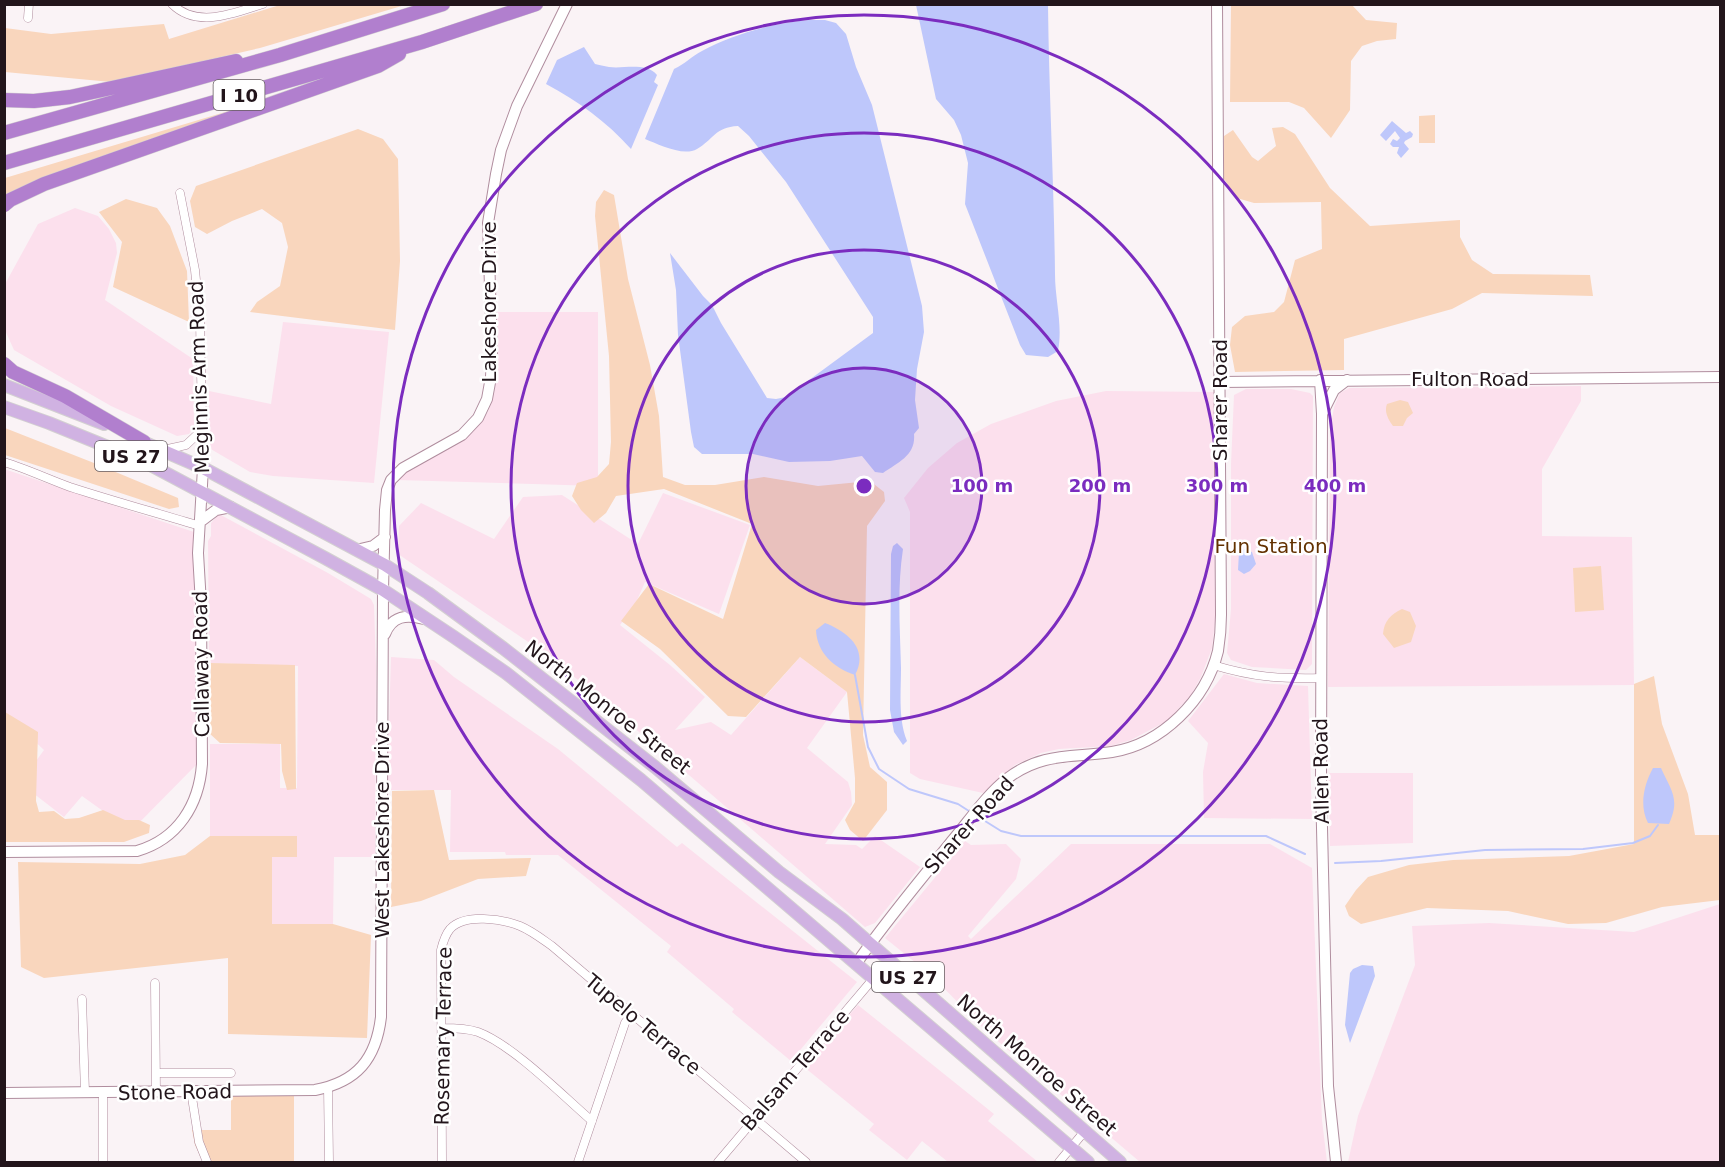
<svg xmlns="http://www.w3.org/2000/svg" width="1725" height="1167" font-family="'DejaVu Sans',sans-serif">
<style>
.built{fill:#fce0ed}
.green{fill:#f9d6bd}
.water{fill:#bec7fb}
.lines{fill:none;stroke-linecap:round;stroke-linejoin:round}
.stream{stroke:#bec7fb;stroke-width:2}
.street-casing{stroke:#b08d9e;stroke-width:9}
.secondary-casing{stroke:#b08d9e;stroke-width:12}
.primary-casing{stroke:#d3d0d1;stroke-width:14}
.highway-casing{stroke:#d3d0d1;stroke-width:15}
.street{stroke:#fff;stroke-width:8}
.secondary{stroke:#fff;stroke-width:10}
.primary{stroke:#d0b2e2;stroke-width:12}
.highway{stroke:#b17fce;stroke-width:14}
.ring{fill:none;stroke:#7b2cbf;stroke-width:3}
.labels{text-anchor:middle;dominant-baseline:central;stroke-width:5;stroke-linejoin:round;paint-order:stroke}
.shield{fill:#fff;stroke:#645b5f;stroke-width:1.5}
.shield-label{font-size:18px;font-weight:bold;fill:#22151b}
.street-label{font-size:20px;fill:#22151b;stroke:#fff}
.park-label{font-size:20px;fill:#633100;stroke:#fff}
.centre{fill:#7b2cbf;stroke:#fff;stroke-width:3}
.ring-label{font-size:18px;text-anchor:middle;font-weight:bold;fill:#7b2cbf;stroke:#fff;stroke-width:5;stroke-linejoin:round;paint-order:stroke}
</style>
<rect width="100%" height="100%" fill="#faf3f6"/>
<!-- built -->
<path class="built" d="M 75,208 L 98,216 L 109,229 L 116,243 L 117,253 L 105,300 L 193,359 L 194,426 L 189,434 L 177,436 L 111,406 L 14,350 L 5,330 L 4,286 L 38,224 Z
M 495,312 L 598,312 L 598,486 L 397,480 L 410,470 L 468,437 L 488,412 L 494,394 L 497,373 Z
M 283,322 L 389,332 L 374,483 L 273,476 L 250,472 L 209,448 L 209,391 L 271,404 Z
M 1581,386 L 1581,401 L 1542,469 L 1542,536 L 1632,537 L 1634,685 L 1328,687 L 1330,431 L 1334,407 L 1340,393 L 1349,388 Z
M 1246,389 L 1291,389 L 1310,393 L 1313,396 L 1312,664 L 1306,670 L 1252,667 L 1231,660 L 1227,653 L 1231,609 L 1231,464 L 1234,395 Z
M 1106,391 L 1214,392 L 1215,621 L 1212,648 L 1201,677 L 1191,695 L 1167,721 L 1131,740 L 1111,746 L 1059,749 L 1041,753 L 1015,765 L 983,793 L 920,779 L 910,773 L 910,512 L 904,498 L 928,468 L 957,443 L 991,424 L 1056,401 Z
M 4,469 L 194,532 L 195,590 L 198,601 L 198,763 L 131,831 L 82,796 L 64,817 L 20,783 L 44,750 L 5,713 Z
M 663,493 L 750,525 L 719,614 L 645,582 L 634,607 L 620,625 L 670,665 L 705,697 L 675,730 L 711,722 L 731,735 L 800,657 L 847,692 L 807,748 L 848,782 L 851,792 L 852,805 L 825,844 L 856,845 L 862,849 L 875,836 L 920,867 L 875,923 L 865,927 L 587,687 L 540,650 L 398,554 L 399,526 L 421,503 L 494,539 L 523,497 L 562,495 L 638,544 Z
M 219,514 L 328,573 L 371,599 L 374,605 L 376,666 L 375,857 L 334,857 L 333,924 L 272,924 L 272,857 L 297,836 L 210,836 L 210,744 L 280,744 L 280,788 L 297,788 L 298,666 L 209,663 L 208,541 L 211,536 L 211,523 Z
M 391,657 L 434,660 L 454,677 L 558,749 L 677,847 L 682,843 L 857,982 L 791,1061 L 732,1012 L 734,1009 L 667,952 L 671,946 L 558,855 L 506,855 L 505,852 L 450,852 L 451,790 L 387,790 Z
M 1224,674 L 1257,683 L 1308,686 L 1312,819 L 1204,818 L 1203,772 L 1208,743 L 1188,721 Z
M 1329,773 L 1413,773 L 1413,843 L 1330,846 Z
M 965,841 L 971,845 L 1006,844 L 1021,859 L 1016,879 L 968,936 L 971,939 L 1071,844 L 1270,844 L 1312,868 L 1322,1120 L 1327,1162 L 1140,1162 L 987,1032 L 932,976 L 885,938 Z
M 1720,904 L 1720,1162 L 1348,1162 L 1358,1116 L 1415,965 L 1412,926 L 1489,923 L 1634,932 Z
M 858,1005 L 994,1114 L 988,1121 L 1038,1162 L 948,1162 L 922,1141 L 907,1160 L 869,1130 L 874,1124 L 804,1067 Z"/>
<!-- green -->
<path class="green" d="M 280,5 L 405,5 L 260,48 L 111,82 L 5,72 L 5,28 L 51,34 L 164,24 L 169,39 Z
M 1231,5 L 1352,5 L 1366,20 L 1397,23 L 1396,39 L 1377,41 L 1362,46 L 1351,61 L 1350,110 L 1331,138 L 1304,108 L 1289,102 L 1230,102 Z
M 272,98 L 34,181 L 5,197 L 5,178 Z
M 1435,115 L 1435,143 L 1419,143 L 1419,116 Z
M 1283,127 L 1295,134 L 1330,188 L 1370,226 L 1460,220 L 1460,237 L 1472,260 L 1493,274 L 1590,275 L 1593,296 L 1482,293 L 1452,309 L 1344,339 L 1344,370 L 1235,372 L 1230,345 L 1232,327 L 1245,316 L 1274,312 L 1284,302 L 1295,260 L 1322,249 L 1321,202 L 1254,203 L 1237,198 L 1224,179 L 1224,136 L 1233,130 L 1252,157 L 1258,161 L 1276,146 L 1272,128 Z
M 358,129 L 383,139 L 398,159 L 400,261 L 395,330 L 250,312 L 257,302 L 280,286 L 288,247 L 282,223 L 262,209 L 232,221 L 207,234 L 195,227 L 190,201 L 196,186 Z
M 604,190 L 614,195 L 628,279 L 650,365 L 659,416 L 663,477 L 685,485 L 715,485 L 764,477 L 818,486 L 870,481 L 884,492 L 885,501 L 867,526 L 863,735 L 870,767 L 887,782 L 887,810 L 863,841 L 850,830 L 845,820 L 855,802 L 855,778 L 847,692 L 800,657 L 746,717 L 728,716 L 660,649 L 621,621 L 649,584 L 723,619 L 752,524 L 664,489 L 616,496 L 606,513 L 594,523 L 581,510 L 572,496 L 577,483 L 597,477 L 609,464 L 611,442 L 609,356 L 595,216 L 596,202 Z
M 126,199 L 157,208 L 170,226 L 187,271 L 189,322 L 113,287 L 122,242 L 99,212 Z
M 1400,400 L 1408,402 L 1413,413 L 1407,418 L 1403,426 L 1393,426 C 1388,419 1384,412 1387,404 Z
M 5,428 L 94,463 L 178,498 L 179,507 L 169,509 L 5,455 Z
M 1601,566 L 1604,610 L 1575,612 L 1573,568 Z
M 1402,609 L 1410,612 L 1416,626 L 1411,642 L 1394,648 L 1383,634 C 1384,621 1391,614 1402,609 Z
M 211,663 L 295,665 L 296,789 L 287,790 L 282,771 L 281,744 L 220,743 L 209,733 Z
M 1654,676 L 1662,724 L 1688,794 L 1695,835 L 1720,835 L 1720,900 L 1662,907 L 1606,923 L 1568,924 L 1508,911 L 1427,908 L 1361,924 L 1349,916 L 1345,906 L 1356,890 L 1368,877 L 1409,865 L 1453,860 L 1569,856 L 1634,844 L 1634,684 Z
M 5,712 L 38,732 L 36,801 L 39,812 L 54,811 L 65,819 L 79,818 L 103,810 L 125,820 L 139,820 L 150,825 L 149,833 L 124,842 L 5,842 Z
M 434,790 L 449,860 L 531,858 L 526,876 L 478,879 L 421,901 L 391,907 L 392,791 Z
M 210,836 L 297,836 L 297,857 L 272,857 L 272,924 L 333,924 L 371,935 L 367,1038 L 228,1034 L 228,958 L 44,978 L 21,967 L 18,862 L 140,864 L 185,855 Z
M 294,1094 L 294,1162 L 203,1162 L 195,1145 L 192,1130 L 231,1130 L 231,1096 Z"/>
<!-- water -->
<path class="water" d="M 916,5 L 1048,5 C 1049,94 1054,184 1055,274 C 1055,300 1063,325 1058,351 L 1048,357 L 1026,355 L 1020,345 L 965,204 L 968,163 L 961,135 L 954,120 L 936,99 Z
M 809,20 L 825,20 L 836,23 L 846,34 L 856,67 L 872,105 L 922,306 L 924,332 L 917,369 L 915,400 L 919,428 L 914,434 C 916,455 899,462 883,473 L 875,472 L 862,456 L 830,461 L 789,462 L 753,454 L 702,454 L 694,447 L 691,432 L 678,335 L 676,290 L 670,253 L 703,296 L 712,305 L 721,323 L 767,398 L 776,399 L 786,397 L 873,333 L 873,317 L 786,182 L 749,136 L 738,126 C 715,127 713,140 697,149 C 683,157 658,144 645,139 L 674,69 C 685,64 692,56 702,51 C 734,34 773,23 809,20 Z
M 584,47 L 595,64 C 599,65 604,66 609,67 C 624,69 646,62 657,75 L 654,82 L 658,85 L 631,149 C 606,121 579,102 546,84 L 557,60 Z
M 1392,121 L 1406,133 L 1410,131 L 1413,134 L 1412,137 L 1405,141 L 1404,143 L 1409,149 L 1401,158 L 1397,153 L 1399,147 L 1393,147 L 1390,144 L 1393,139 L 1397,141 L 1400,138 L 1395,131 L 1386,141 L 1380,135 Z
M 897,543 L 903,549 C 897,588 900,629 901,668 C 901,692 898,719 907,741 L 903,745 L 894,732 L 890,710 L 891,554 L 893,546 Z
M 1245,549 L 1252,552 L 1256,564 L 1250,571 L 1244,574 L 1238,570 L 1239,552 Z
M 825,623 C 848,632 869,649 855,675 C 834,668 817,653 816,630 Z
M 1653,768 L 1661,768 C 1672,792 1680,799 1669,824 L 1648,823 C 1639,806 1644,784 1653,768 Z
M 1362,965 L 1373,966 L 1375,976 L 1350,1043 L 1345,1025 L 1350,973 L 1353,969 Z"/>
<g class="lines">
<!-- stream -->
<path class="stream" d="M 855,675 L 868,747 L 879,769 L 909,789 L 958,804 L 972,813
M 977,816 L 1001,831 L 1021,836 L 1266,836 L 1305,854
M 1335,863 L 1381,861 L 1485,850 L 1583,849 L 1633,843 L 1650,836 L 1658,825"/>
<defs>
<path id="street" d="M 172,4 C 197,29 234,13 263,4
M 28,18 L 29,4
M 180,193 L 195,270 L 200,322 L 203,468
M 163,450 L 186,445 L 202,430
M 4,462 C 27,469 48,479 70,487 C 113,501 157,513 200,526
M 1213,665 C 1253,677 1279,679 1321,678
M 155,983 L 156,1092
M 82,999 L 85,1093
M 442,1028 C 454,1028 466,1028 478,1032 C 513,1045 563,1096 592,1121
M 156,1073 L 231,1073
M 328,1087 L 329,1162
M 191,1091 L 199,1142 L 207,1162
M 103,1162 L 103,1092
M 442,1162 L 441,950 C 443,942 445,935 450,929 C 465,913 502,919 520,926 C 532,931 542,939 552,946 L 806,1162
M 578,1162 L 625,1023 L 631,1014
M 718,1162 L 873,979
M 1059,1162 L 1084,1132"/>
<path id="secondary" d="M 1320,380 L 1322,414 L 1321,785 L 1328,1086 L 1336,1162
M 1220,382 L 1720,377
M 1323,412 L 1334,390 L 1347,380
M 200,522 L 216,510 L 231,507
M 356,550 L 373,546 L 385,537
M 385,634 C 392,616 406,614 424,619
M 4,852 L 137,851 C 178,839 199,805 202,764 L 201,604 L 198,553 L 203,468
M 856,964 C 885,922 919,882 951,842 C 969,821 986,795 1008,778 C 1042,752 1073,758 1112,752 C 1162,744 1206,700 1218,651 C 1220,639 1221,627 1221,615 L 1217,4
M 4,1093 L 315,1090 C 357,1082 376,1059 381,1017 L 383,590 L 385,510 L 387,490 L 391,480 L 403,468 L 462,435 L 478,418 L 487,399 L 491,377 L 492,352 L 488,223 L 496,174 L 501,150 L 517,106 L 567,4"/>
<path id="primary" d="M 4,385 L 104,424
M 4,407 L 49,423 L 145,462 L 325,558 L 383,590 L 454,637 L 506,673 L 641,780 L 1088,1162
M 136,439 L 203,468 L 385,565 L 428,593 L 503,648 L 655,767 L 779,872 L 842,919 L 1120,1162"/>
<path id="highway" d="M 4,100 L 34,101 L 70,97 L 236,61
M 4,133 L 280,55 L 443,4
M 4,163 L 422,42 L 536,4
M 4,205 L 10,200 L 44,184 L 378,66 L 399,54
M 4,364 L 13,372 L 65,396 L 144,442"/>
</defs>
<!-- street casing -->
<use href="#street" class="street-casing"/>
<!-- secondary casing -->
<use href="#secondary" class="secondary-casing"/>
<!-- primary casing -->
<use href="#primary" class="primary-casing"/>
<!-- highway casing -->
<use href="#highway" class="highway-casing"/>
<!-- street -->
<use href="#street" class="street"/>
<!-- secondary -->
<use href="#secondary" class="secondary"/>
<!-- primary -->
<use href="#primary" class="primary"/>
<!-- highway -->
<use href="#highway" class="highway"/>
</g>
<!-- distance rings -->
<circle cx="864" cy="486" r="118" fill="#7b2cbf" fill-opacity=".12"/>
<g class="ring">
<circle cx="864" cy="486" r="118"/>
<circle cx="864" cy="486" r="236"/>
<circle cx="864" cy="486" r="353"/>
<circle cx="864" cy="486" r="471"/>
</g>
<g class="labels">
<!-- shield labels -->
<g class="shield">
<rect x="213.5" y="80" width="51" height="30" rx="4.5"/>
<rect x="95" y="441" width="72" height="30" rx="4.5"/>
<rect x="872" y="962" width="72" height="30" rx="4.5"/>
</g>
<g class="shield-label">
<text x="239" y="95">I 10</text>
<text x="131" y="456">US 27</text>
<text x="908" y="977">US 27</text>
</g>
<!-- street labels -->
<g class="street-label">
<text transform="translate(489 302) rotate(-90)">Lakeshore Drive</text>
<text transform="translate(199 377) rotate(-92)">Meginnis Arm Road</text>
<text x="1470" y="379">Fulton Road</text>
<text transform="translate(1220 400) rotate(-90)">Sharer Road</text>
<text transform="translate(201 664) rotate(-91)">Callaway Road</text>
<text transform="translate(608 707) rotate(38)">North Monroe Street</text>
<text transform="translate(1321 771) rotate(-91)">Allen Road</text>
<text transform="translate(969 825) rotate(-48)">Sharer Road</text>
<text transform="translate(382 830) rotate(-90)">West Lakeshore Drive</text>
<text transform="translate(643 1024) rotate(40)">Tupelo Terrace</text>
<text transform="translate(443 1036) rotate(-89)">Rosemary Terrace</text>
<text transform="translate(1037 1065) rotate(41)">North Monroe Street</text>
<text transform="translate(795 1070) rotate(-49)">Balsam Terrace</text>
<text transform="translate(175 1092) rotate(-1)">Stone Road</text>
</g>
<!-- park labels -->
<g class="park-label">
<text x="1271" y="546">Fun Station</text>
</g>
</g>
<circle cx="864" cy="486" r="9" class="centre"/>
<g class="ring-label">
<text x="982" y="492">100 m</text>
<text x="1100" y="492">200 m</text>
<text x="1217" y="492">300 m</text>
<text x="1335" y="492">400 m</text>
</g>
<!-- border -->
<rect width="1725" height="1167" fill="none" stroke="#22151b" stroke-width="12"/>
</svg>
